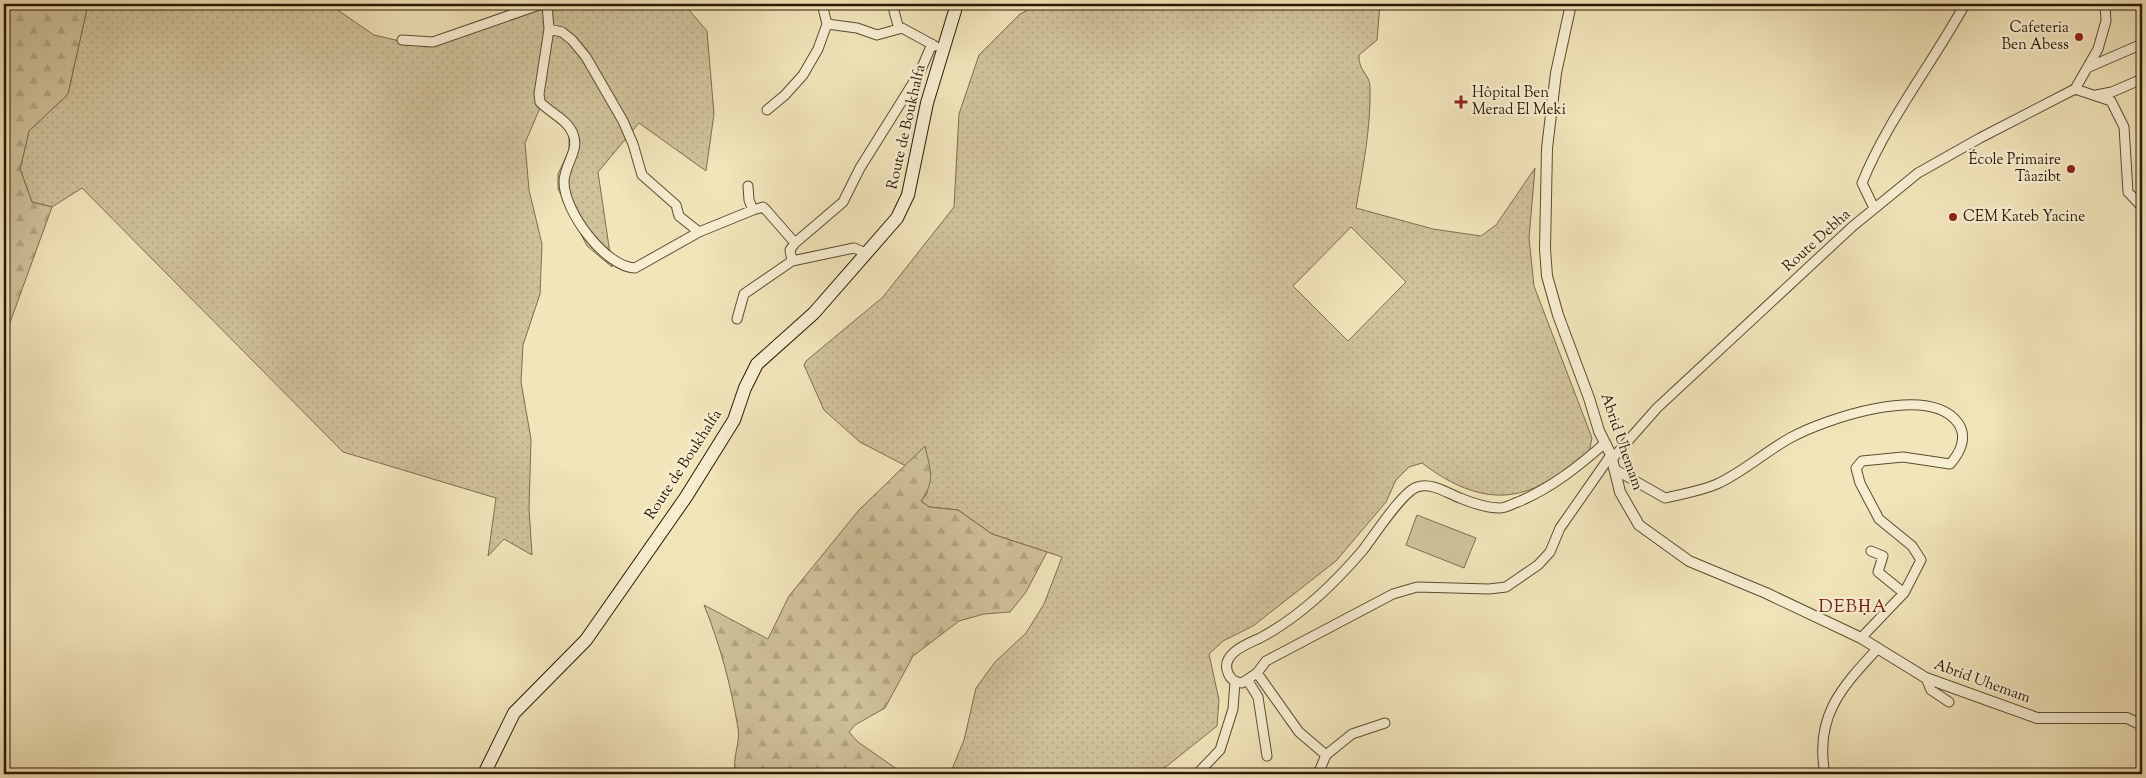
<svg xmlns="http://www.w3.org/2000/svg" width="2146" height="778" font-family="'Sorts Mill Goudy',serif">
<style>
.grass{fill:url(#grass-dots);stroke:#7d6e4e;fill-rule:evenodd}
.forest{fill:url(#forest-firs);stroke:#7d6e4e}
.garden{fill:#d0c29b;stroke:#7d6e4e}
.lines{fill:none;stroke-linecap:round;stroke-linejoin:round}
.minor-casing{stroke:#5c4c30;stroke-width:11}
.tertiary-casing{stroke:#5c4c30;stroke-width:12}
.secondary-casing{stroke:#2a1902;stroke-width:14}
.minor{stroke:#f7eed2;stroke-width:9}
.tertiary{stroke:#f7eed2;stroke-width:10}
.secondary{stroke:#f7eed2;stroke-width:12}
.poi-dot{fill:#8f2418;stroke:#f7eed2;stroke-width:2}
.labels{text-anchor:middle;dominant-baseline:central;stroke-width:4.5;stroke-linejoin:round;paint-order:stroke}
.poi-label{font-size:15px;fill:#2a1902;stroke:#f7eed2;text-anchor:end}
.street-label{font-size:15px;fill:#2a1902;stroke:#f7eed2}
.quarter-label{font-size:18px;letter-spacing:1px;fill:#7a1f14;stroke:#f7eed2}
</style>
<defs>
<pattern id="grass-dots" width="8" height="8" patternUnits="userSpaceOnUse" patternTransform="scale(1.25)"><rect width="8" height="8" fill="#d0c29b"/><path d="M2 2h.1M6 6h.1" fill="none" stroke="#b3a684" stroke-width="1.8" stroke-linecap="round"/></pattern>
<pattern id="forest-firs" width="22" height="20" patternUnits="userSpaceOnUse" patternTransform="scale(1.25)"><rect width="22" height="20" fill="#d0c29b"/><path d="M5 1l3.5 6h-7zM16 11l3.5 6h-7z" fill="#b3a684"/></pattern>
</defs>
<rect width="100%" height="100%" fill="#f2e5ba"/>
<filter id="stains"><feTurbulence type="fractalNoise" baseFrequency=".004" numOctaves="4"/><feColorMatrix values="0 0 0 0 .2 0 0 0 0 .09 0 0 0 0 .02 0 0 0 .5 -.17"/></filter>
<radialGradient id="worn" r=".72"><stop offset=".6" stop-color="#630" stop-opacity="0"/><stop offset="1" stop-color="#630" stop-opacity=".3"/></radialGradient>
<!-- grass -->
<path class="grass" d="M 88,4 L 329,4 L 374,35 L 425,47 L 556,4 L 684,4 L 707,31 L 714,114 L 706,171 L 639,123 L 598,172 L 612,267 L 587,246 L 558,189 L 558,174 L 569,150 L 569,133 L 558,121 L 540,108 L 525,143 L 529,190 L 542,244 L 540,294 L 523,345 L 521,382 L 531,439 L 529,508 L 532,555 L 504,539 L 488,556 L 496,498 L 343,452 L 82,188 L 52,207 L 32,202 L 20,169 L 29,131 L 68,94 Z
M 1040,4 L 1380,4 L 1377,40 L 1359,55 C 1358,71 1370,74 1370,87 C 1371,128 1363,167 1356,208 L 1433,229 L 1481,236 L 1496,225 L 1535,168 L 1529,238 L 1534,286 L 1592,438 L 1589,453 C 1574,463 1559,475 1544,483 C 1500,508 1459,491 1422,463 L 1409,467 L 1396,480 L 1386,502 L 1336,561 L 1253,626 L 1223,641 L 1209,654 L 1219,700 L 1217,726 L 1167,766 L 1151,774 L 950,774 L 964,740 L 976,688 L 995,662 L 1026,633 L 1044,604 L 1062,557 L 992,534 L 958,510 L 929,507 L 921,501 L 927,494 L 925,447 L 906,466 L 860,442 L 824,410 L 804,365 L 806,361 L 883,297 L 954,207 L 959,114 L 979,55 L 1020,14 ZM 1351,227 L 1406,282 L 1348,341 L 1293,286 Z"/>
<!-- forest -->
<path class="forest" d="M 4,4 L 88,4 L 68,94 L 29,131 L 20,169 L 32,202 L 52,207 L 4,339 Z
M 925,446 C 930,469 936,481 921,501 L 929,507 L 958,510 L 992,534 L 1047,552 L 1026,592 L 1010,612 L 984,614 L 959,621 L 913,656 L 885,708 L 855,725 L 849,732 L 858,742 L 904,774 L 736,774 C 731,759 741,743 738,728 C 731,686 720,644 704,605 L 768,639 L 789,596 L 859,510 Z"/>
<!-- garden -->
<path class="garden" d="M 1417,515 L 1476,538 L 1464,568 L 1406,545 Z"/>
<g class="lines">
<defs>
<path id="minor" d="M 547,4 L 549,29 L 539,94 L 540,102 C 550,113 567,119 573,134 C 580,150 564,165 564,182 C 564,211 605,267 635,268 L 699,232 L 753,210
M 895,4 L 894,11 L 899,29
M 827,24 L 857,28 L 877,35 L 902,28 L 935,46
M 549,29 L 562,32 L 572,40 L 586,57 L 623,121 L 633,144 L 642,175 L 676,205 L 679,216 L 699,232
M 402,40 L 433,42 L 542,4
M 2089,67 L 2142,44
M 2075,89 L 2111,101 L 2124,127 L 2128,192 L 2142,207
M 2096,95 L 2112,92 L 2142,79
M 767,110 L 785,95 L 803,75 L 818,49 L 827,24 L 822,4
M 748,186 L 749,200 L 753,210 L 763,207 L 767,211 L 795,243
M 1874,208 L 1862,183 C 1888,119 1932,64 1965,4
M 866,253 L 854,248 L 792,261 L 790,250 L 795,243 L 843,202 L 860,168 L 920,72 L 932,44
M 737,319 L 744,294 L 792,261
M 1605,443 C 1578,467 1551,488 1518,502 C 1512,504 1506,508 1500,508 C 1486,508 1472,503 1460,498 C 1447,493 1431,482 1417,487 C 1402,492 1374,536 1363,550 C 1334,584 1300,617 1260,638 C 1247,644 1220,654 1228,673 C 1231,680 1235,682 1242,683 L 1257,673 L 1266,661 L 1393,594 L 1417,587 L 1489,589 L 1506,587 L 1538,565 L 1550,552 L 1560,528 L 1611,455
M 1612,459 L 1657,408 L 1853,226 L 1918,173 L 1980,138 L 2075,89 L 2098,49 L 2106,21 L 2105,4
M 1614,469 L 1665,498 C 1682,494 1701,491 1717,484 C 1743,472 1765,452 1790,438 C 1825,419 1929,383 1958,423 C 1968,437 1960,453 1950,464 L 1903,457 L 1862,461 L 1856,468 L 1860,483 L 1879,519 L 1912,546 L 1921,560 L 1904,593 L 1861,638
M 1871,551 L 1883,556 L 1878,572 L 1904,593
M 1257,673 L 1299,732 L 1326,755 L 1318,774
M 1926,678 L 1931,690 L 1949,702
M 1248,681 L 1258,697 L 1267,756
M 1326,755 L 1352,734 L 1385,723
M 1197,774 L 1220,750 L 1233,709 L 1235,682
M 1825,774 C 1814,716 1842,687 1878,648"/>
<path id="tertiary" d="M 1571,4 L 1556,73 L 1547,148 L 1545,249 L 1547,276 L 1558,315 L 1589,398 L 1599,431 L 1611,455 L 1620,492 L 1639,525 L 1689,561 L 1766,593 L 1861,638 L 1926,678 L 2037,718 L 2127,718 L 2142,725"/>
<path id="secondary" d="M 484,774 L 514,713 L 586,640 L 686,497 L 734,420 L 745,388 L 757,364 L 814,313 L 897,218 L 908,195 L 927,103 L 957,4"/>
</defs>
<!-- minor casing -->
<use href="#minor" class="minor-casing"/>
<!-- tertiary casing -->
<use href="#tertiary" class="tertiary-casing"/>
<!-- secondary casing -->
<use href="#secondary" class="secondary-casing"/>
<!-- minor -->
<use href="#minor" class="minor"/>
<!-- tertiary -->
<use href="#tertiary" class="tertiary"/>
<!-- secondary -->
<use href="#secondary" class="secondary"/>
</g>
<!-- markers -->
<g class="poi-dot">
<circle cx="2079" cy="37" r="5"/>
<path d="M1458.5 94.5h5v5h5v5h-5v5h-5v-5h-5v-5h5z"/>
<circle cx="2071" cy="169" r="5"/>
<circle cx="1953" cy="217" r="5"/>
</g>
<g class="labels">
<!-- poi labels -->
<g class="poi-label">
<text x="2069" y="28">Cafeteria<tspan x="2069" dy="17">Ben Abess</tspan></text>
<text x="1472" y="93" text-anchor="start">Hôpital Ben<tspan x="1472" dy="17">Merad El Meki</tspan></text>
<text x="2061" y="160">École Primaire<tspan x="2061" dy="17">Tâazibt</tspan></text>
<text x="1963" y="217" text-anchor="start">CEM Kateb Yacine</text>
</g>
<!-- street labels -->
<g class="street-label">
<text transform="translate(907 127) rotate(-77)">Route de Boukhalfa</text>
<text transform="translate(1817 241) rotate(-42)">Route Debha</text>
<text transform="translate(1621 442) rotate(71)">Abrid Uhemam</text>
<text transform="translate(684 465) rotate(-57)">Route de Boukhalfa</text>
<text transform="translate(1982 682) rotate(20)">Abrid Uhemam</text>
</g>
<!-- quarter labels -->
<g class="quarter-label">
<text x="1853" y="608">DEBḤA</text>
</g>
</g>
<!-- margin -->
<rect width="2146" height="778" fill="none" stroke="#f2e5ba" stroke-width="20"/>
<rect x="5" y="5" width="2136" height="768" fill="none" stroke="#2a1902" stroke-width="2.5"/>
<rect x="10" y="10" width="2126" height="758" fill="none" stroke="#2a1902"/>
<rect width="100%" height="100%" filter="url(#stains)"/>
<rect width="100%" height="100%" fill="url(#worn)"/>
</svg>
